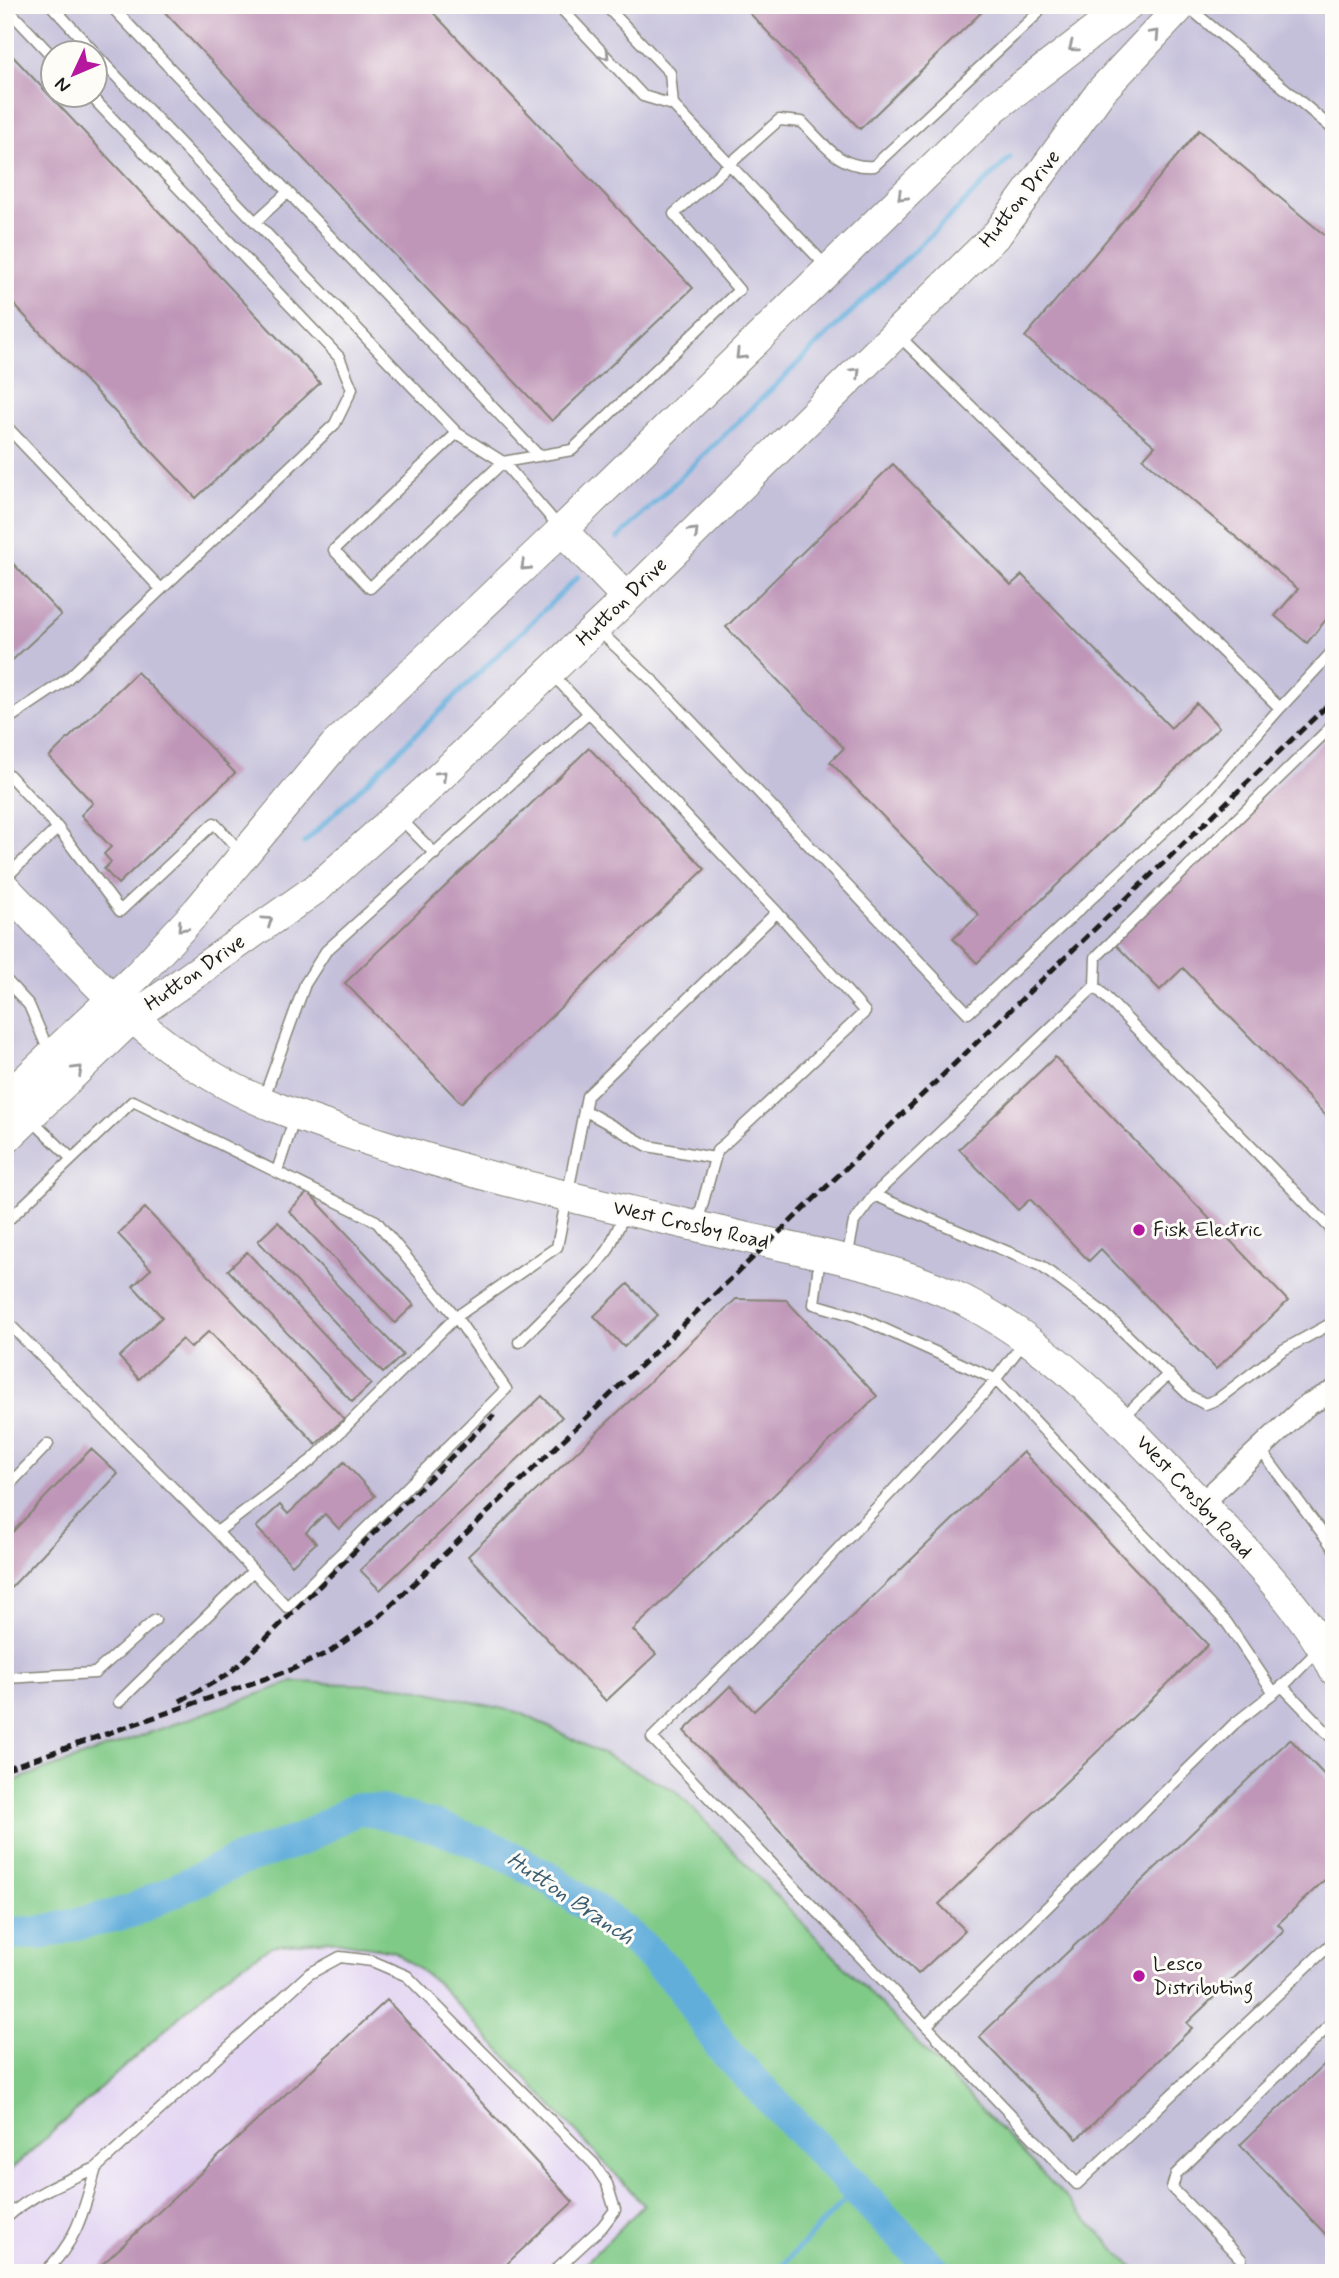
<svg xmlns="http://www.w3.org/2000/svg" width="1339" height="2278" font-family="Mynerve,sans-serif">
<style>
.built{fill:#e2d4f3}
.industrial{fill:#c5c0da;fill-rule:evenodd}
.green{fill:#80ca87;stroke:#4e7352;stroke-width:2}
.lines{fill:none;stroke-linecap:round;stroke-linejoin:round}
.stream{stroke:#62aedb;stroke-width:5}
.river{stroke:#62aedb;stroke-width:33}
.building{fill:#bf96b8}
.lane-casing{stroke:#868478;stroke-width:13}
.street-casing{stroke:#868478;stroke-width:24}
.secondary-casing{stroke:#868478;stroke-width:32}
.lane{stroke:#fff;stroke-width:10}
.street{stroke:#fff;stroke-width:21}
.secondary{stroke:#fff;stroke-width:30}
.rail{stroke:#1c1c1c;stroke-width:5;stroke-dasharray:10 5;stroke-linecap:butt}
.oneway{stroke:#999}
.poi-dot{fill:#b5179e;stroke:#fdfcf7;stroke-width:2.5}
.labels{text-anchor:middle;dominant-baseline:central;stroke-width:6;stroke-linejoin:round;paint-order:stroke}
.street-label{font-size:21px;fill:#1c1c1c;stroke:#fdfcf7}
.poi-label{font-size:21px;fill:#1c1c1c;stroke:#fdfcf7;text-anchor:start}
.water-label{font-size:23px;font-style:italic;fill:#3c5e72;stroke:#fdfcf7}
</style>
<rect width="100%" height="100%" fill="#fdfcf7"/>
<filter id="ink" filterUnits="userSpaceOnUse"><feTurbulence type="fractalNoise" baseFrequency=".0143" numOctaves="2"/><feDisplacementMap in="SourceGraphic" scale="14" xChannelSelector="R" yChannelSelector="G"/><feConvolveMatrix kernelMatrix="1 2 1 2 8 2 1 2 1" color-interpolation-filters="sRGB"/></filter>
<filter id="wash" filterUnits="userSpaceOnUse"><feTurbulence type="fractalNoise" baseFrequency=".00686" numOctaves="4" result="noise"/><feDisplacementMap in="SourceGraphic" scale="28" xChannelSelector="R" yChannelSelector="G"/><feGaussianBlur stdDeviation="1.57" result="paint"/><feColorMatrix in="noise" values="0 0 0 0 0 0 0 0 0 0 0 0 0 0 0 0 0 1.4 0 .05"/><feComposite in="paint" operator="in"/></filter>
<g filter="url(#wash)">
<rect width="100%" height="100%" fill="#efebd3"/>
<!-- built -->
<path class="built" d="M 328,1940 L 395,1951 L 437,1983 L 644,2205 L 575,2273 L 5,2273 L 5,2175 L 223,1977 L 272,1946 Z"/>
<!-- industrial -->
<path class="industrial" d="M 5,5 L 1334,5 L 1334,2273 L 1138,2273 L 676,1791 L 293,1682 L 5,1784 ZM 52,52 L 94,52 L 94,94 L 52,94 Z"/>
<!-- green -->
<path class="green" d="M 293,1682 L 402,1686 L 521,1713 L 676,1791 L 1138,2273 L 575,2273 L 644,2205 L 437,1983 L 394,1951 L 328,1940 L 272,1946 L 223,1977 L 5,2175 L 5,1784 Z"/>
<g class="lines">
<!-- stream -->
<path class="stream" d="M 1318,5 L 1334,20
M 618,538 L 1010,158
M 304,843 L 578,577
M 775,2273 L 857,2187"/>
<!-- river -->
<path class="river" d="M 5,1933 L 41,1933 L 129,1912 L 237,1861 L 300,1840 L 356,1809 L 382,1812 L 437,1827 L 500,1851 L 553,1881 L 621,1929 L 650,1954 L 681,1985 L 722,2048 L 936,2273"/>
</g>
<g id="blocks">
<!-- building -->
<path class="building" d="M 158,5 L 426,5 L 693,288 L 552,421 Z
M 742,5 L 989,5 L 860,129 Z
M 5,48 L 320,383 L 196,498 L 5,295 Z
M 1199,130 L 1328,238 L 1334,232 L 1334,610 L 1307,643 L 1275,616 L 1298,589 L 1143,459 L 1155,446 L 1025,337 Z
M 893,464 L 1011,585 L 1022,575 L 1171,728 L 1196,703 L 1219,727 L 977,963 L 953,939 L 979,915 L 830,762 L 844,748 L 726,627 Z
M 5,555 L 61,615 L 5,667 Z
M 137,672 L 235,773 L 118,884 L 104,869 L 111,862 L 104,854 L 111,847 L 81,815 L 93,803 L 49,757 Z
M 1334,731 L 1334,1124 L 1183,968 L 1160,990 L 1114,943 Z
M 589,748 L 705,869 L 461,1103 L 345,983 Z
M 1055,1057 L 1288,1301 L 1216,1369 L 1101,1249 L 1089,1261 L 1030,1199 L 1018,1210 L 959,1149 Z
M 308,1192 L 414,1305 L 395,1323 L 289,1211 Z
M 145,1208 L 344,1419 L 316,1444 L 209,1331 L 191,1348 L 182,1339 L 139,1379 L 119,1357 L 162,1317 L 133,1286 L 151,1269 L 118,1234 Z
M 278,1222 L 403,1355 L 383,1373 L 258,1241 Z
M 247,1252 L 371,1384 L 352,1402 L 228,1270 Z
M 628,1284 L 658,1315 L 624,1347 L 594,1316 Z
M 736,1299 L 786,1300 L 877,1396 L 633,1630 L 656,1654 L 606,1701 L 468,1556 Z
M 542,1396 L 562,1417 L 380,1590 L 360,1570 Z
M 91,1449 L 118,1474 L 5,1594 L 5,1540 Z
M 1023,1452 L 1208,1645 L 939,1904 L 965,1930 L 918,1974 L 684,1731 L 730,1686 L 754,1711 Z
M 344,1462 L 375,1496 L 339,1529 L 325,1514 L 306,1532 L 316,1543 L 292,1565 L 256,1527 L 280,1505 L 288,1514 Z
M 1290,1739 L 1334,1785 L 1334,1871 L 1278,1924 L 1284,1930 L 1187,2023 L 1192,2028 L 1077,2139 L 979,2037 Z
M 387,2000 L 573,2202 L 497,2273 L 93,2273 Z
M 1334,2055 L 1334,2243 L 1240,2145 Z"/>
</g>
</g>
<g filter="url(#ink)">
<use href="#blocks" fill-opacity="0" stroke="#868478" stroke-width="2"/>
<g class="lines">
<defs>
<path id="lane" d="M 51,5 L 94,52
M 110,5 L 539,456
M 558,5 L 643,96 L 673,105 L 828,268
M 605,5 L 670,73 L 673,105
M 1186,5 L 1334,130
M 5,6 L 52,56
M 94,53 L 457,433 L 503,462 L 560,528
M 255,222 L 288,192
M 898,335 L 1280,708 L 1334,650
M 5,425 L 161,589
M 457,433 L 334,550 L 370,588 L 503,462 L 572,450 L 739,290 L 674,214 L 779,120 L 802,122 C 825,145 840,169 874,166 L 1037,14 L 1041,5
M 598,630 L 656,684 L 968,1013 L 1209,789 L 1280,708
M 5,721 L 66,680 L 335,424 L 352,389 L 339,357 L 89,94
M 9,775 L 58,828
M 398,816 L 435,854
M 5,878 L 58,828 L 120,911 L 214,823 L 242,853
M 5,979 L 29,1005 L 50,1054
M 1095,986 L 1096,957 L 1334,724
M 263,1100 L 305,984 L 326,951 L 589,713
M 584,1110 L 648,1146 L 714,1158
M 277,1171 L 295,1117
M 874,1195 L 1041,1266 L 1104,1313 L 1190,1396 L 1205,1404 L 1218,1399 L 1283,1350 L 1334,1322
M 5,1223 L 72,1159
M 697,1224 L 717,1151 L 865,1012 L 777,912
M 820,1256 L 814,1304 L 855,1316 L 995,1379 L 1227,1623 L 1274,1693
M 847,1258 L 854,1222 L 874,1195 L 1095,986 L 1334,1232
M 5,1320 L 217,1532 L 313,1459 L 456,1317 L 376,1221 L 133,1101 L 72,1159 L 31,1119
M 519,1342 L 593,1269 L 608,1250 L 625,1213
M 1024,1342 L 988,1389 L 772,1619 L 652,1738 L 1077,2184 L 1334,1941
M 1122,1418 L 1169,1374
M 1260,1449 L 1334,1549
M 5,1489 L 48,1444
M 217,1532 L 287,1607 L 506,1389 L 456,1317 L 557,1247 L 587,1096 L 777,912 L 551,673
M 5,1678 L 95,1673 L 155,1620
M 1282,1686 L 1334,1740
M 119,1702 L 253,1571
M 927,2025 L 1234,1724 L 1286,1683 L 1334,1634
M 5,2219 C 32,2194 62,2182 96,2168 L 309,1974 L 340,1957 L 372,1961 L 407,1976 L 594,2164 L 607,2184 L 615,2210 L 602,2227 L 552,2273
M 1241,2259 L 1172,2188 L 1176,2174 L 1334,2021
M 44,2273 C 78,2240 83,2212 96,2168"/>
<path id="street" d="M 1201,1504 L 1307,1405 L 1334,1391"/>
<path id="secondary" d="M 562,530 L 627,598
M 5,888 C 70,955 131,1029 212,1076 C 260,1105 315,1122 368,1140 C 492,1181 620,1209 748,1238 C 821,1255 895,1266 963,1300 C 1052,1345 1120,1418 1188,1490 C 1235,1540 1305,1607 1334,1670
M 5,1099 L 138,975 L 198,910 L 334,746 L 562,530 L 995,107 L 1128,5
M 5,1140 L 133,1017 L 317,888 L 423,793 L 627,598 L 998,233 L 1102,90 L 1182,5"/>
</defs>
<!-- lane casing -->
<use href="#lane" class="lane-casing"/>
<!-- street casing -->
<use href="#street" class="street-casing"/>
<!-- secondary casing -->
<use href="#secondary" class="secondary-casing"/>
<!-- lane -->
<use href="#lane" class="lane"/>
<!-- street -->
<use href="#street" class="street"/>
<!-- secondary -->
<use href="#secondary" class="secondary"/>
<!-- rail -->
<path class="rail" d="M 180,1701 L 227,1675 L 241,1663 L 494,1415
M 5,1769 L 293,1669 L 331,1651 L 379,1617 L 1334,699"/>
</g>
<!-- one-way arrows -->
<defs><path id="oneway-chevron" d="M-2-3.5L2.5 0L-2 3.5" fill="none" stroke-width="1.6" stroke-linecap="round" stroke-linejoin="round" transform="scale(1.75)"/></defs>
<g class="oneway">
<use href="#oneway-chevron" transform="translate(1155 34) rotate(-47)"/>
<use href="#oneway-chevron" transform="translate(1073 47) rotate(143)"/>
<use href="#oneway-chevron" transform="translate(605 55) rotate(47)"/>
<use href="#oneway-chevron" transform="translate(902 196) rotate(136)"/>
<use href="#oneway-chevron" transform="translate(740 355) rotate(135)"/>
<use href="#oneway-chevron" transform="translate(856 372) rotate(-45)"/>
<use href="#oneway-chevron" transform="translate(694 532) rotate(-45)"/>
<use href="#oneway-chevron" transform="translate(525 566) rotate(137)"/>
<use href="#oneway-chevron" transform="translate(442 775) rotate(-44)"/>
<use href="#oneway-chevron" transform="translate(268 921) rotate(-34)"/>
<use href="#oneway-chevron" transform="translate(182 927) rotate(133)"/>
<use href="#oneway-chevron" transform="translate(78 1070) rotate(-44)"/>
</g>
</g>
<!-- markers -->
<g class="poi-dot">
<circle cx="1139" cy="1230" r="7"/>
<circle cx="1139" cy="1976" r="7"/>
</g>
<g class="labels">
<!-- street labels -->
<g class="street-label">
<text transform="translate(1020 199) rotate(-52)">Hutton Drive</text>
<text transform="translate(622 602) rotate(-44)">Hutton Drive</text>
<text transform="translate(195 973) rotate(-35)">Hutton Drive</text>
<text transform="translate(691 1225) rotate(13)">West Crosby Road</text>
<text transform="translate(1194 1497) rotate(47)">West Crosby Road</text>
</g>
<!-- poi labels -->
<g class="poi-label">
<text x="1153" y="1230">Fisk Electric</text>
<text x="1153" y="1964">Lesco<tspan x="1153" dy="24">Distributing</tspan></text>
</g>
<!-- water labels -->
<g class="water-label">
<text transform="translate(570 1899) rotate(34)">Hutton Branch</text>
</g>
</g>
<!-- margin -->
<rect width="1339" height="2278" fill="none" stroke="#fdfcf7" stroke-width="28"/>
<!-- north arrow -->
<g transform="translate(74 74) rotate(226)"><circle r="33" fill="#fdfcf7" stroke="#a3a29f" stroke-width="2"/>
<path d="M0-5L12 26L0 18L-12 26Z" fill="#b5179e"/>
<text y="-10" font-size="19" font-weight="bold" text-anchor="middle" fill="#1c1c1c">N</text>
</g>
</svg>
